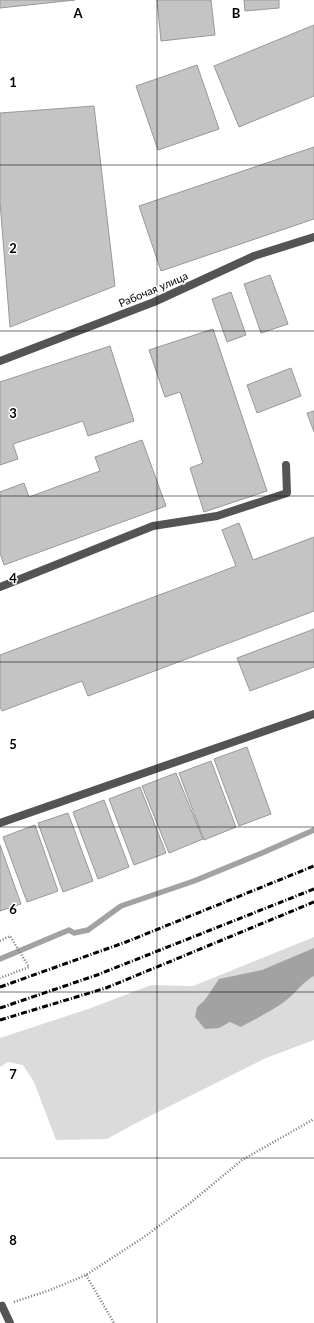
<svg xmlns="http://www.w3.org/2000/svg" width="314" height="1323" font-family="Lato,sans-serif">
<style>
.green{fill:#dbdbdb}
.water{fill:#a2a2a2}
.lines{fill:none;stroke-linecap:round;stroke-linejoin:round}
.stream{stroke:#a2a2a2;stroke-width:5.5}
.building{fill:#c4c4c4;stroke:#989898}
.path{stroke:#767676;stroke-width:2.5;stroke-dasharray:1 2;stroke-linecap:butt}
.lane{stroke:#545454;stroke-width:8}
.street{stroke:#545454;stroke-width:8}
.rail{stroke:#000;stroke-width:3;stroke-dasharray:6 2 1 2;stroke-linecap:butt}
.grid{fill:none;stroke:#000;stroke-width:1;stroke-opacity:0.55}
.labels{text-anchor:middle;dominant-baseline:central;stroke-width:3;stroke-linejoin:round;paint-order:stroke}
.street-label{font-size:11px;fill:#000;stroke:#fff}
.grid-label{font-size:13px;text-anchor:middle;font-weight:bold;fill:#000;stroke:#fff;stroke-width:3;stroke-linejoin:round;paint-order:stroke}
</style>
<rect width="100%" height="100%" fill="#fff"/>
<!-- green -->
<path class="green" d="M 314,937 L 314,1040 L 266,1058 L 140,1121 L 107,1139 L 56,1140 L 34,1082 L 23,1065 L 8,1062 L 0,1067 L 0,1038 L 91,1008 L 151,985 L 193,986 Z"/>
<!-- water -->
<path class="water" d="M 314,948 L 314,976 C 304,981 298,990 290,997 C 278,1008 255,1019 241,1027 L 230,1022 L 219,1028 L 205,1029 L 195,1017 L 197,1007 L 204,1001 L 219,979 L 262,970 Z"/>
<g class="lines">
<!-- stream -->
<path class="stream" d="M 0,959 L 69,930 L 74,933 L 88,930 L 121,906 L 194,881 L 262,853 L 314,830"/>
</g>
<!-- building -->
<path class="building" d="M 0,0 L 75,0 L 0,8 Z
M 157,0 L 211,0 L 215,35 L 161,41 Z
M 244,0 L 279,0 L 279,8 L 245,11 Z
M 314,25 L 314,96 L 239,127 L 214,66 Z
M 197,65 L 219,129 L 158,150 L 136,86 Z
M 94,106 L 115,286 L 10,327 L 0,202 L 0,113 Z
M 314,147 L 314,219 L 161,271 L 139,206 Z
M 270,275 L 288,324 L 261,333 L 244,284 Z
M 231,292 L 246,335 L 227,342 L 212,299 Z
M 213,329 L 267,491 L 204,512 L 190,468 L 203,463 L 180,392 L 165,397 L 149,350 Z
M 110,346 L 134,421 L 88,436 L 83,421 L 13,444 L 18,459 L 0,465 L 0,382 Z
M 291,368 L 301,396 L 257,413 L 247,385 Z
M 314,411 L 314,432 L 307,413 Z
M 142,440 L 166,506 L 4,565 L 0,553 L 0,492 L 24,483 L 29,497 L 100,471 L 95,457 Z
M 239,523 L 253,560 L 314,537 L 314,611 L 88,696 L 82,681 L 2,711 L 0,707 L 0,655 L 236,566 L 222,530 Z
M 314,629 L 314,667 L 250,691 L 237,658 Z
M 247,747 L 271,814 L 239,826 L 214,759 Z
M 211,761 L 236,827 L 204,840 L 179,773 Z
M 176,773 L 203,839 L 169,853 L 142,786 Z
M 140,787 L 166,853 L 134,865 L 109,799 Z
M 104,800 L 129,867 L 98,879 L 73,812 Z
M 68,813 L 93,881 L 63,892 L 38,823 Z
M 35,825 L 58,891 L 27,902 L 3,837 Z
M 0,845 L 21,904 L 0,911 Z"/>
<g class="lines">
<!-- path -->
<path class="path" d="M 0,941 L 10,936 L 29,967 L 0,978
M 86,1275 L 114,1323
M 14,1302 L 50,1290 L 86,1275 L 144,1237 L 190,1203 L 242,1160 L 314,1119"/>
<!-- lane -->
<path class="lane" d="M 0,587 L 153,526 L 217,516 L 287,493 L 286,465
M 0,823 L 314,714
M 2,1306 L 10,1323"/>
<!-- street -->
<path class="street" d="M 0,361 L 154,302 L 254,256 L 314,237
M 0,1307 L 2,1306"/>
<!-- rail -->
<path class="rail" d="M 0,987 L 126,942 L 314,866
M 0,1008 L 97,975 L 314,889
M 0,1020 L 106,988 L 314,902"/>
</g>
<!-- grid -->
<path class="grid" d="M 157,0 L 157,1323M 0,165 L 314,165M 0,331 L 314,331M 0,496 L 314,496M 0,662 L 314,662M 0,827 L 314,827M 0,992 L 314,992M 0,1158 L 314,1158"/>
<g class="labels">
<!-- street labels -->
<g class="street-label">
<text transform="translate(153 289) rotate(-23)">Рабочая улица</text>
</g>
</g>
<g class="grid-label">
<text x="78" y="18">A</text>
<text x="236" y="18">B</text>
<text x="13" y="87">1</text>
<text x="13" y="253">2</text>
<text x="13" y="418">3</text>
<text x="13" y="583">4</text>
<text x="13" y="749">5</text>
<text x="13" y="914">6</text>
<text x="13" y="1079">7</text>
<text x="13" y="1245">8</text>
</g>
</svg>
